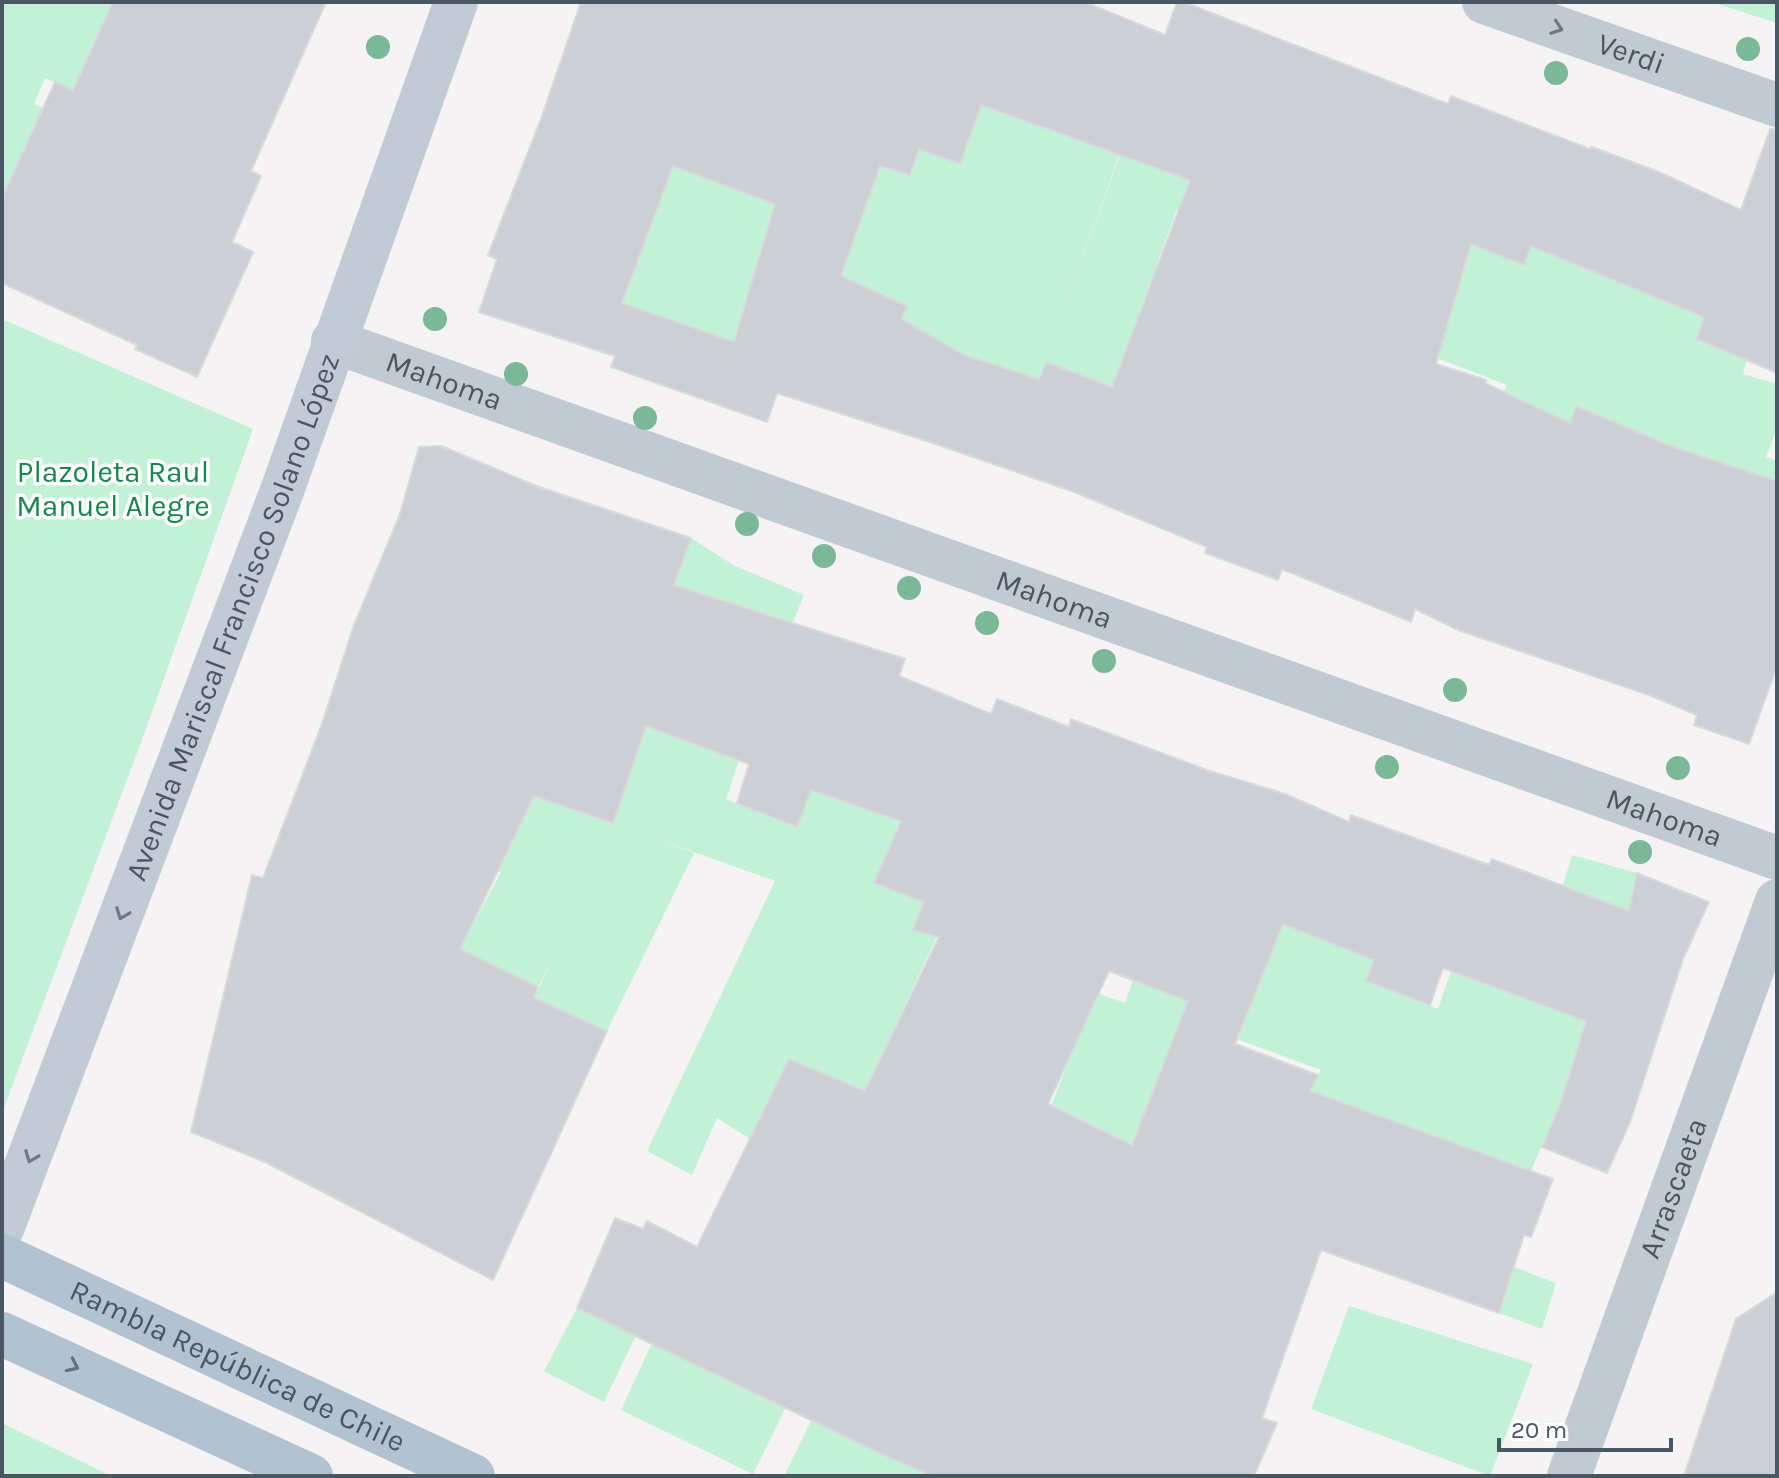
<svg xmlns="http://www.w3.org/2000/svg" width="1779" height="1478" font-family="Karla,sans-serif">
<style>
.green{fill:#c3f1d5;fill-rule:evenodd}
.building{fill:#cdcfd5;stroke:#d7d9de;stroke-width:2;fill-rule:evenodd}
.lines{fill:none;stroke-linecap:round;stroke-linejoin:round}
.street{stroke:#c1cad2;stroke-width:44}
.secondary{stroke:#c1cbd6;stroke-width:44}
.primary{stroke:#b3c2d1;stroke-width:44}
.tree{fill:#7bb799}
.oneway{stroke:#6e7983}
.oneway2{stroke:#6e7984}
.oneway3{stroke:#64717d}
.labels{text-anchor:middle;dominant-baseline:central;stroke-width:7;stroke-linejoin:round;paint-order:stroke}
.street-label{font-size:30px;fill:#4a5661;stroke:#fff}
.park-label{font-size:30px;fill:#17864f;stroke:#fff}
</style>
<rect width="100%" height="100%" fill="#f5f3f3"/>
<!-- green -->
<path class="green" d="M 2,2 L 113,2 L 107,15 L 112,17 L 77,92 L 45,78 L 34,104 L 43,108 L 2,225 Z
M 1711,2 L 1777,2 L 1777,23 Z
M 670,55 L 1057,55 L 1035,125 L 1119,155 L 1066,304 L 1139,102 L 1230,171 L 1195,212 L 1177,209 L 1157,263 L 1232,285 L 1221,310 L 1150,282 L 1137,321 L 1161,332 L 1112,387 L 1046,362 L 1039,378 L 964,355 L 902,319 L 907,306 L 841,276 L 855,234 ZM 904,104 L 974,126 L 960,164 L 919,149 Z
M 673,166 L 819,220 L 763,243 L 754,274 L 770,355 L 558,281 Z
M 1569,204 L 1583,209 L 1565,260 L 1704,315 L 1697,339 L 1747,360 L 1743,374 L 1777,384 L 1777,429 L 1766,457 L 1777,461 L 1777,481 L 1748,472 L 1719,536 L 1734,544 L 1712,614 L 1687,605 L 1676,635 L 1653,627 L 1681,544 L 1662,592 L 1644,585 L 1639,600 L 1589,585 L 1594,571 L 1577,566 L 1592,524 L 1541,504 L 1536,516 L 1501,504 L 1536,407 L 1504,392 L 1507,385 L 1437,358 L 1417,412 L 1485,442 L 1448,540 L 1401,520 L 1408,498 L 1436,506 L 1458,456 L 1412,437 L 1417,412 L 1350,384 L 1381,300 L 1410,313 L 1399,344 L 1437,358 L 1454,302 L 1444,298 L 1456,272 L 1447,264 L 1456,239 L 1524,265 L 1537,229 L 1554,235 ZM 1576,407 L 1644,437 L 1710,458 L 1691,513 L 1626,488 L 1629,479 L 1559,452 Z
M 2,319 L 253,429 L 143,737 L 2,1113 Z
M 691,538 L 735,566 L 804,595 L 793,622 L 724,601 L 665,611 Z
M 627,676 L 671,735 L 739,761 L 726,799 L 796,827 L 811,790 L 911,794 L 874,883 L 924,902 L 914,929 L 937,936 L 865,1091 L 789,1059 L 750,1139 L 717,1118 L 692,1175 L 647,1151 L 775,881 L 657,839 L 694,853 L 607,1031 L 534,999 L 551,961 L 538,987 L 460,949 L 501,872 L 478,863 L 516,789 L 613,824 L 636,755 Z
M 1186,829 L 1373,961 L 1367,981 L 1438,1009 L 1457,954 L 1472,979 L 1587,1019 L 1560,1105 L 1531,1171 L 1280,1151 L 1321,1070 L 1237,1039 L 1271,955 L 1157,1168 L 1051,1106 L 1076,1042 L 1060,980 L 1125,1003 Z
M 1572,855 L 1637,873 L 1629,911 L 1563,885 Z
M 1514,1267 L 1556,1283 L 1542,1329 L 1499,1313 Z
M 1349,1306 L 1533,1364 L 1490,1476 L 1311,1409 Z
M 577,1308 L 636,1335 L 604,1402 L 544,1371 Z
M 652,1343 L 786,1407 L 753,1474 L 621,1410 Z
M 812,1419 L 932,1476 L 784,1476 Z
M 2,1423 L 111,1476 L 2,1476 Z"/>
<!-- building -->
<path class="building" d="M 113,2 L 326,2 L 251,171 L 261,176 L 232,242 L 253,252 L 197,377 L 135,349 L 137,345 L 2,283 L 2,198 L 55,82 L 73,90 Z
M 581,2 L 1085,2 L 1165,35 L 1177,2 L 1183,2 L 1448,104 L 1451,96 L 1590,149 L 1592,147 L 1659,172 L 1741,210 L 1770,129 L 1777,129 L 1777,373 L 1697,339 L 1704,317 L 1531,246 L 1524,265 L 1471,244 L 1436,364 L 1486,380 L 1485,383 L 1570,423 L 1576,406 L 1671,446 L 1777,481 L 1777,666 L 1749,744 L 1694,725 L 1697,715 L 1649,695 L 1458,630 L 1415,609 L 1411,622 L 1282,569 L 1278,580 L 1205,553 L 1207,547 L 1074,492 L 933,443 L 777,393 L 767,422 L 611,367 L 615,356 L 479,312 L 497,259 L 488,255 L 541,119 ZM 981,105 L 1190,180 L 1112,387 L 1046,362 L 1039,379 L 964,355 L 902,319 L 907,306 L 841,276 L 880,166 L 910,175 L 919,149 L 960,164 ZM 673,166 L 775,204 L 734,342 L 622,303 Z
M 441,446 L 539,487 L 691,538 L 674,585 L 905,659 L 899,676 L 991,714 L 997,699 L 1069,727 L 1071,719 L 1207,770 L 1285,794 L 1349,822 L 1351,815 L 1489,865 L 1492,859 L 1629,911 L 1637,873 L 1709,902 L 1683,959 L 1630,1122 L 1607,1173 L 1542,1147 L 1560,1105 L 1586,1021 L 1443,968 L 1430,1005 L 1366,981 L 1374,960 L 1283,924 L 1235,1044 L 1318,1075 L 1310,1091 L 1553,1179 L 1531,1237 L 1524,1235 L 1499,1313 L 1321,1250 L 1262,1418 L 1277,1423 L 1254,1476 L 932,1476 L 886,1456 L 577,1308 L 615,1218 L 643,1229 L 647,1221 L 697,1247 L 789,1059 L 865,1091 L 939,937 L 913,930 L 924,902 L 874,883 L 901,821 L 811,790 L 797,827 L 737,803 L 749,764 L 646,726 L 613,823 L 534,796 L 460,949 L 538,987 L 534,998 L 607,1031 L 493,1280 L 267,1163 L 191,1132 L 252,875 L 263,878 L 322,724 L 354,625 L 400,514 L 419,447 ZM 1109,971 L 1188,1001 L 1132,1145 L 1048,1104 Z
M 1777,1292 L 1777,1476 L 1684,1476 L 1736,1319 Z"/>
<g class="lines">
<!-- street -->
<g class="street">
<path id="s1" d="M 1484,2 L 1777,105"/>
<path id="s2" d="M 333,341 L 1777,858"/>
<path id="s3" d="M 1569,1476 L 1777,901"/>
</g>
<!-- secondary -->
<path class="secondary" id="s4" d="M 2,1229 L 283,488 L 456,2"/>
<!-- primary -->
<g class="primary">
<path id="s5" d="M 2,1256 L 473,1476"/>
<path d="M 2,1334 L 311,1476"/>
</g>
</g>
<!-- trees -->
<g class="tree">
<circle cx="378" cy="47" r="12"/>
<circle cx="1748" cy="49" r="12"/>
<circle cx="1556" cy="73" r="12"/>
<circle cx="435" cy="319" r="12"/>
<circle cx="516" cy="374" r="12"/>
<circle cx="645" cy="418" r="12"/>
<circle cx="747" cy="524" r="12"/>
<circle cx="824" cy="556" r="12"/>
<circle cx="909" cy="588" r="12"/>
<circle cx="987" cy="623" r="12"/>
<circle cx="1104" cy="661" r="12"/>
<circle cx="1455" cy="690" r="12"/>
<circle cx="1387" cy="767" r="12"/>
<circle cx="1678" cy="768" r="12"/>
<circle cx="1640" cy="852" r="12"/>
</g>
<!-- one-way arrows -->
<defs><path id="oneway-chevron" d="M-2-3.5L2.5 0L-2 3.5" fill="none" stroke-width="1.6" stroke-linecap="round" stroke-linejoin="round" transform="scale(2)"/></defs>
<use class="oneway" href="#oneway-chevron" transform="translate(1557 28) rotate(19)"/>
<g class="oneway2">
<use href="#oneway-chevron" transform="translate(122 914) rotate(111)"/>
<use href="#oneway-chevron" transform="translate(31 1157) rotate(111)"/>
</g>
<use class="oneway3" href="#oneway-chevron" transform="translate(73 1366) rotate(25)"/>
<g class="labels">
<!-- street labels -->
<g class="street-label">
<text stroke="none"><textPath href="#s1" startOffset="156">Verdi</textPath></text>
<text stroke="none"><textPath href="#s2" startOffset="118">Mahoma</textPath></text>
<text stroke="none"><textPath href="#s2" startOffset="766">Mahoma</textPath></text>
<text stroke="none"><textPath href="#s4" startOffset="654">Avenida Mariscal Francisco Solano López</textPath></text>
<text stroke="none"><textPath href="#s2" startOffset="1414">Mahoma</textPath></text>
<text stroke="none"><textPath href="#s3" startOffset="306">Arrascaeta</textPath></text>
<text stroke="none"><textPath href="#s5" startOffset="260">Rambla República de Chile</textPath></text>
</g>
<!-- park labels -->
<g class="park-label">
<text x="113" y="472">Plazoleta Raul<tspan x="113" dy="34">Manuel Alegre</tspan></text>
</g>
</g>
<!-- border -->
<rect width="1779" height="1478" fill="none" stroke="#4a5661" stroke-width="8"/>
<!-- scale -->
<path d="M1499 1438v12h172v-12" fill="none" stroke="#4a5661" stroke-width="4"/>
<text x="1511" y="1438" font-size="24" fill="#4a5661" stroke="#ffffff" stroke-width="6" paint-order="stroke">20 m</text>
</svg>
